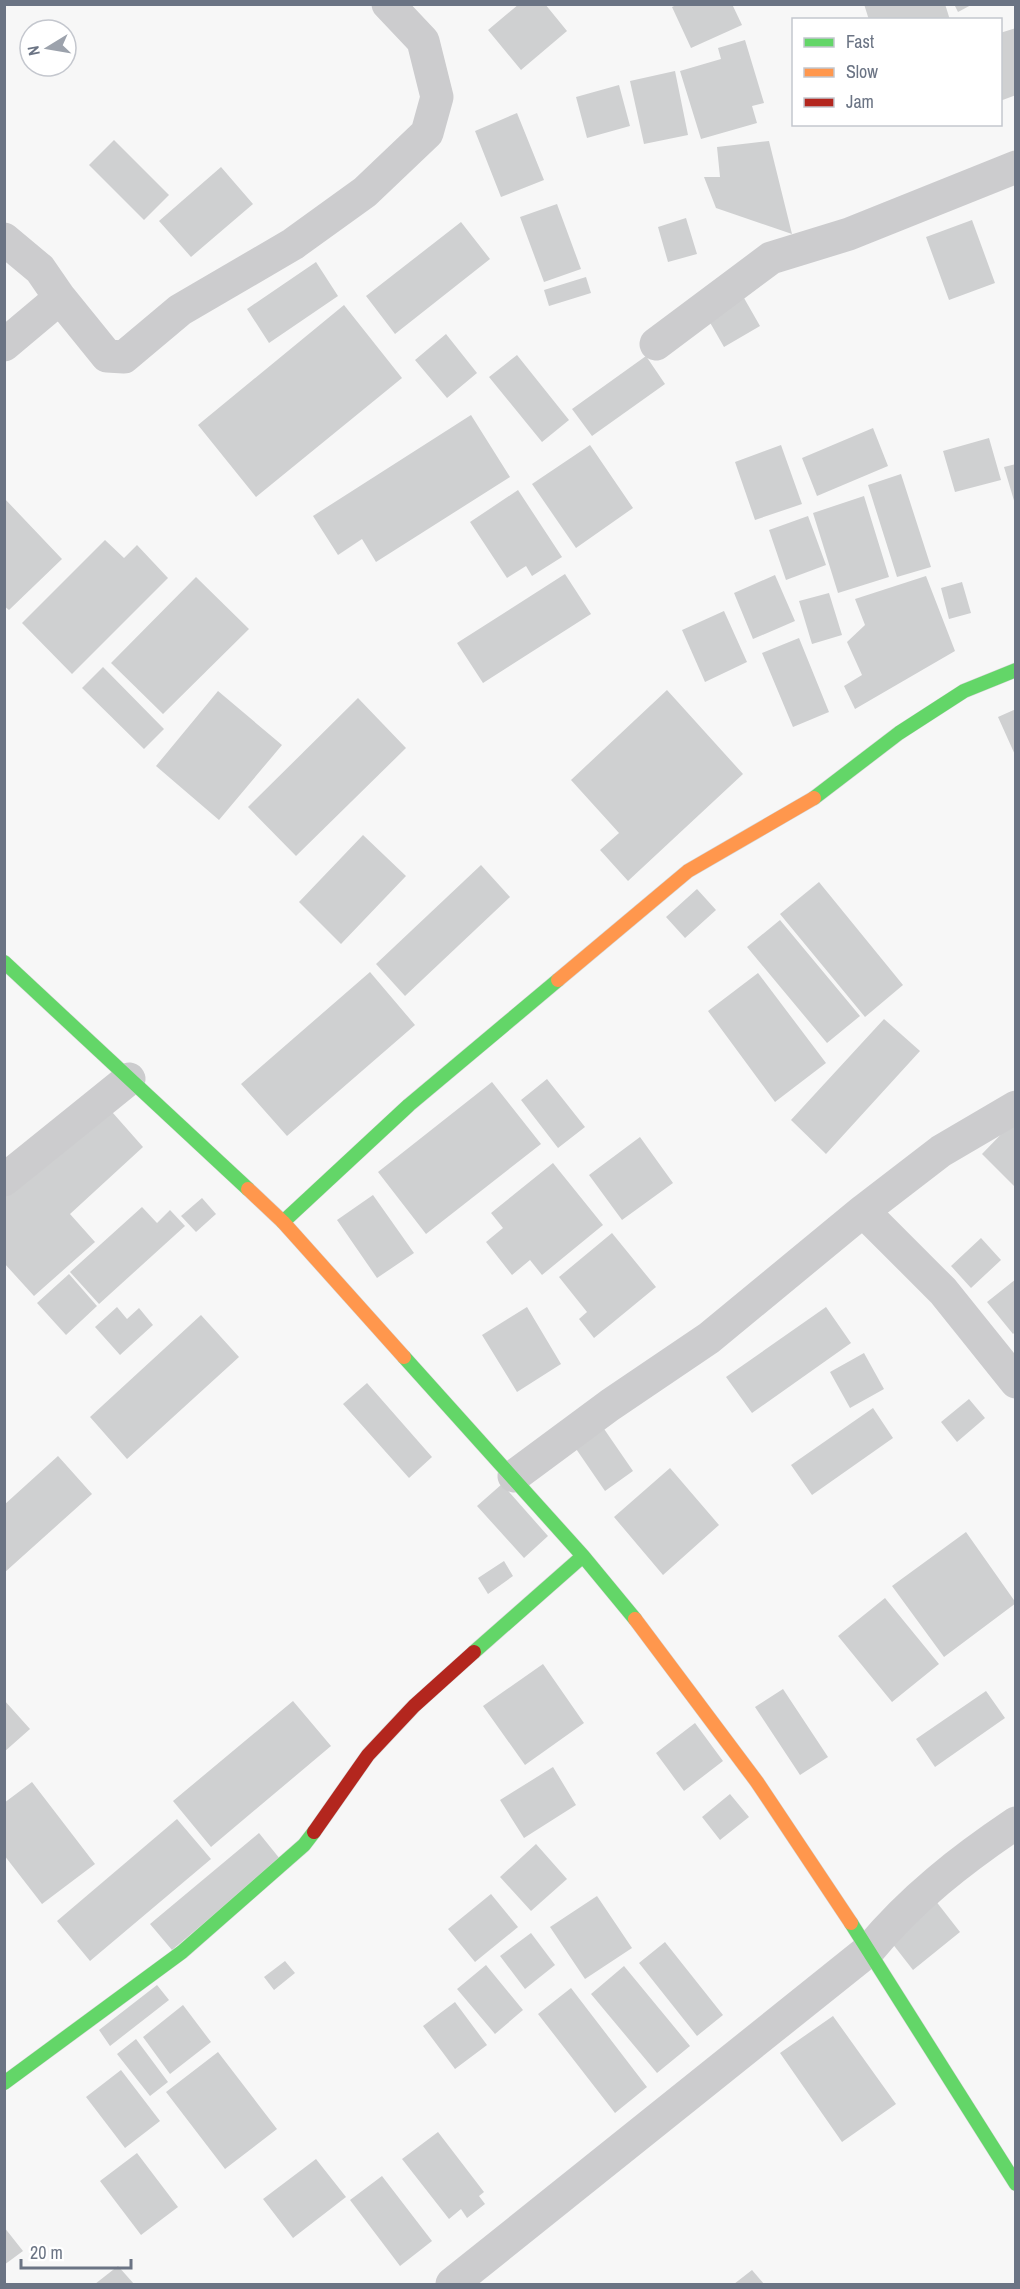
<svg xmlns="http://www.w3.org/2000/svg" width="1020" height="2289" font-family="'Archivo Narrow',sans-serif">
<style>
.building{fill:#cfd0d1}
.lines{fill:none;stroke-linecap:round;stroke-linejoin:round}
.fast-casing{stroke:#d4d5d5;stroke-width:15}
.slow-casing{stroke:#d4d5d5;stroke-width:15}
.jam-casing{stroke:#d4d5d5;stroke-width:15}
.street{stroke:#ccccce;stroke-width:33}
.fast{stroke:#63d668;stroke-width:14}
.slow{stroke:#ff974d;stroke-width:14}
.jam{stroke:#b3261e;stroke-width:14}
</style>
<rect width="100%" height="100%" fill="#f7f7f7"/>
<!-- building -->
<path class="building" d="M 519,4 L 545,4 L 567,31 L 521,70 L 488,30 Z
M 678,4 L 732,4 L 742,25 L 691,48 L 672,7 Z
M 864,4 L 945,4 L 950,20 L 869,20 Z
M 954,4 L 973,4 L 958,12 Z
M 1016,28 L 1016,95 L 1000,101 L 1000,33 Z
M 745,40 L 764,103 L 752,106 L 757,123 L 701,139 L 680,71 L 721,59 L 718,48 Z
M 675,71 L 688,135 L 644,144 L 630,81 Z
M 619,85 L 630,126 L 587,138 L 576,97 Z
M 517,113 L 544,180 L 501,197 L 475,131 Z
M 114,140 L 169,195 L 144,220 L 89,165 Z
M 769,141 L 792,234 L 716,208 L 704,177 L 720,177 L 717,147 Z
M 221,167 L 253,204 L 191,257 L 159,221 Z
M 557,204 L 581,269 L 544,282 L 520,217 Z
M 686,218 L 697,254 L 668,262 L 658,227 Z
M 972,220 L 995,283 L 949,300 L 926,237 Z
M 461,222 L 490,259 L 395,334 L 366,296 Z
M 316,262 L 338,296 L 269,343 L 247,309 Z
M 586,277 L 591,293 L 549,306 L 544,290 Z
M 744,298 L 760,326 L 724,347 L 708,319 Z
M 344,305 L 402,378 L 256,497 L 198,425 Z
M 446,334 L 477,373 L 447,398 L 415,360 Z
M 517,355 L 569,420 L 542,442 L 489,377 Z
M 646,356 L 665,384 L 592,436 L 572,409 Z
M 471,415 L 510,477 L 376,562 L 362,539 L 338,555 L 313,516 Z
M 873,428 L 888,466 L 817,496 L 802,458 Z
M 989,438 L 1001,480 L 955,492 L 943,451 Z
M 590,445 L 633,508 L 576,548 L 532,484 Z
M 781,445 L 802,504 L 755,520 L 735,462 Z
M 1016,464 L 1016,504 L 1015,504 L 1004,467 Z
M 901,474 L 931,567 L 897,577 L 868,485 Z
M 518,490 L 562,557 L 532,576 L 526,566 L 507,578 L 470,522 Z
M 864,496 L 889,577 L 838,593 L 813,513 Z
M 4,498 L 62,559 L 9,610 L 4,606 Z
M 808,516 L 826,565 L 786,580 L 769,530 Z
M 105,540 L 124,558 L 137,545 L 168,578 L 72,674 L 22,623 Z
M 565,574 L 591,614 L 483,683 L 457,643 Z
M 775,575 L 795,621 L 753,639 L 734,593 Z
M 926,576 L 955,651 L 855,709 L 844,686 L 862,675 L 847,642 L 865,625 L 855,599 Z
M 196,577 L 249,629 L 163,714 L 111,663 Z
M 962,582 L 971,613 L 949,619 L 941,588 Z
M 829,593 L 842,635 L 812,644 L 799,601 Z
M 724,611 L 747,662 L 705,682 L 682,630 Z
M 799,638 L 829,712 L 793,727 L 762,653 Z
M 103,667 L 164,729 L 144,749 L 82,688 Z
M 667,690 L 743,774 L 628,881 L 600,850 L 619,833 L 571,780 Z
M 218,691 L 282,745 L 219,820 L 156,766 Z
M 358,698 L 406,748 L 296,856 L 248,807 Z
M 1016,709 L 1016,757 L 998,717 Z
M 363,835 L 406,876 L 341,944 L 299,902 Z
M 481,865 L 510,897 L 405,996 L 376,964 Z
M 819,882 L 903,985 L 865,1017 L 780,914 Z
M 697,889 L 716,910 L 685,938 L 666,917 Z
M 780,920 L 860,1016 L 827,1043 L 747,947 Z
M 370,972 L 415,1025 L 287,1136 L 241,1084 Z
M 758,973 L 826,1063 L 775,1102 L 708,1011 Z
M 884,1019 L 920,1051 L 826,1154 L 791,1120 Z
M 547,1079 L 585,1127 L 558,1148 L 521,1100 Z
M 492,1082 L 541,1144 L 426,1234 L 378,1172 Z
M 105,1104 L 143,1147 L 70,1214 L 95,1242 L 34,1296 L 4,1263 L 4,1195 Z
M 1011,1124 L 1016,1128 L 1014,1186 L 982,1154 Z
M 640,1137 L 673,1183 L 622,1220 L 589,1175 Z
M 553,1163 L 603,1225 L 542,1275 L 530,1260 L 512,1275 L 486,1242 L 503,1228 L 491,1213 Z
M 373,1195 L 414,1253 L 377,1278 L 337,1220 Z
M 202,1198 L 216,1214 L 196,1232 L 181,1216 Z
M 142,1207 L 157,1223 L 170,1210 L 185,1226 L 99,1304 L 70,1272 Z
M 612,1233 L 656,1287 L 594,1338 L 579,1319 L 587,1312 L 559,1277 Z
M 981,1238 L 1001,1260 L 971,1288 L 951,1266 Z
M 69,1274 L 97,1306 L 66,1335 L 37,1303 Z
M 1016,1279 L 1016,1331 L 1013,1334 L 987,1302 Z
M 117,1307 L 127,1319 L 139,1308 L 153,1325 L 120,1355 L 95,1327 Z
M 527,1307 L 561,1364 L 517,1392 L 482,1335 Z
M 826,1307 L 851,1343 L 752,1413 L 726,1377 Z
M 201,1315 L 239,1357 L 127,1459 L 90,1417 Z
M 864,1353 L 884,1389 L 850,1408 L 830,1372 Z
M 367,1383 L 432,1457 L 409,1478 L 343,1404 Z
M 969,1399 L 985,1418 L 957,1442 L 941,1422 Z
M 873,1408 L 893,1438 L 812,1495 L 791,1465 Z
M 600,1423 L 633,1471 L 605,1491 L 572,1443 Z
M 58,1456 L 92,1494 L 4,1573 L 4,1505 Z
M 670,1468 L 719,1525 L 663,1575 L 614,1517 Z
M 502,1484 L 548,1536 L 524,1558 L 477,1506 Z
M 966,1532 L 1016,1603 L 944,1657 L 892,1586 Z
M 504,1561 L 513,1576 L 488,1594 L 478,1578 Z
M 885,1598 L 939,1664 L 892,1702 L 838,1636 Z
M 543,1664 L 584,1723 L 525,1765 L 483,1706 Z
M 783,1689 L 828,1757 L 800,1775 L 755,1707 Z
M 986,1691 L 1005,1718 L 935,1767 L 916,1739 Z
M 4,1700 L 30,1729 L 4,1752 Z
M 293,1701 L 331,1746 L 211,1847 L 173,1801 Z
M 695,1723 L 723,1761 L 684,1791 L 656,1753 Z
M 553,1767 L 576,1805 L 524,1838 L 500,1800 Z
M 32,1782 L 95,1864 L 42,1904 L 4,1855 L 4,1803 Z
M 730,1794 L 749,1817 L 720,1840 L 702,1817 Z
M 177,1819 L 211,1859 L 90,1961 L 57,1921 Z
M 259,1833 L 280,1859 L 172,1950 L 150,1924 Z
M 536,1844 L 567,1879 L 531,1911 L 500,1877 Z
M 491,1894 L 518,1927 L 475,1962 L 448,1929 Z
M 597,1896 L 632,1948 L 585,1979 L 550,1927 Z
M 935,1900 L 960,1932 L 913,1970 L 888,1938 Z
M 531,1933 L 555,1965 L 525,1989 L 500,1956 Z
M 665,1942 L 723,2015 L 697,2036 L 639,1963 Z
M 285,1961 L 295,1973 L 274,1990 L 264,1977 Z
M 486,1965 L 523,2010 L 495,2034 L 457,1989 Z
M 624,1966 L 690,2046 L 657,2073 L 591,1994 Z
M 157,1985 L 169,2000 L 110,2046 L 99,2030 Z
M 571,1988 L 647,2087 L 615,2113 L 538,2014 Z
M 455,2002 L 487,2045 L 455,2069 L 423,2026 Z
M 183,2005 L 211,2042 L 170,2074 L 143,2037 Z
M 833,2016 L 896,2104 L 842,2142 L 780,2053 Z
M 136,2039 L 168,2082 L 150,2096 L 117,2054 Z
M 218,2052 L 277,2129 L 225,2169 L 166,2092 Z
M 121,2070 L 160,2121 L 125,2148 L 86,2097 Z
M 438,2132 L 484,2192 L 479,2196 L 485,2204 L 467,2218 L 461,2209 L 449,2219 L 402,2159 Z
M 137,2153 L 178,2207 L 141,2235 L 100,2181 Z
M 316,2159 L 346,2197 L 293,2238 L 263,2199 Z
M 382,2176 L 432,2241 L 400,2266 L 350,2200 Z
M 4,2227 L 23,2251 L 4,2265 Z
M 118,2266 L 134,2284 L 95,2284 Z
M 752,2270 L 764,2284 L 734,2284 Z"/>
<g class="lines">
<defs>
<path id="fast" d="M 814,798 L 899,733 L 964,691 L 1016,670
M 4,962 L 248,1189
M 283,1222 L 409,1105 L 558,980
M 404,1357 L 583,1556 L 635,1619
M 474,1652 L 583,1556
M 851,1923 L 1016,2184
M 4,2083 L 182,1952 L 304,1845 L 314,1832"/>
<path id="slow" d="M 558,980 L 688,871 L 814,798
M 248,1189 L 283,1222 L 404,1357
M 635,1619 L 757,1782 L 851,1923"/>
<path id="jam" d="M 314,1832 L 368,1755 L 414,1706 L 474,1652"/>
</defs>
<!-- fast casing -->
<use href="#fast" class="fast-casing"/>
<!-- slow casing -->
<use href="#slow" class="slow-casing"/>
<!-- jam casing -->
<use href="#jam" class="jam-casing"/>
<!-- street -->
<path class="street" d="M 4,239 L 40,269 L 60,298 L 4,345
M 60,298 L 107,356 L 124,357 L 180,310 L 293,244 L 365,192 L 427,133 L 437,97 L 423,41 L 388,4
M 656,344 L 771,258 L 849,234 L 1016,167
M 4,1180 L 129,1079
M 863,1211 L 943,1291 L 1016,1382
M 514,1476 L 610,1405 L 709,1338 L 863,1211 L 941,1151 L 1016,1107
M 452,2284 L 869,1950 C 911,1899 961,1860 1016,1823"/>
<!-- fast -->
<use href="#fast" class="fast"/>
<!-- slow -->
<use href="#slow" class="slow"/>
<!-- jam -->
<use href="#jam" class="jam"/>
</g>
<!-- border -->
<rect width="1020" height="2289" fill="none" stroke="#6b7484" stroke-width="12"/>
<!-- legend -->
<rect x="792" y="18" width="210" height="108" fill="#ffffff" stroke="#c4c7ce" stroke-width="1.5"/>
<rect x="804" y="38" width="30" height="9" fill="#63d668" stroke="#c4c7ce" stroke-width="1.5"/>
<text x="846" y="48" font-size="18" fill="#6b7484">Fast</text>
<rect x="804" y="68" width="30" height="9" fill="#ff974d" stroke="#c4c7ce" stroke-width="1.5"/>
<text x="846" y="78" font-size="18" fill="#6b7484">Slow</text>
<rect x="804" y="98" width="30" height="9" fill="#b3261e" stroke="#c4c7ce" stroke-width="1.5"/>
<text x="846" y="108" font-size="18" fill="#6b7484">Jam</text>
<!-- north arrow -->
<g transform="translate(48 48) rotate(259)"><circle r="28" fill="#ffffff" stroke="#c4c7ce" stroke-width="1.5"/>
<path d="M0-4.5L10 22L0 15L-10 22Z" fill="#9ca2ac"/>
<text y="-9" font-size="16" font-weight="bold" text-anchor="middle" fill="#6b7484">N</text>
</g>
<!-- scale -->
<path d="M21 2259v9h110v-9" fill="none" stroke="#6b7484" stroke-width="3"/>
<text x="30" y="2259" font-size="18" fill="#6b7484" stroke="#ffffff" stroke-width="4.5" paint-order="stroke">20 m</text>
</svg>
